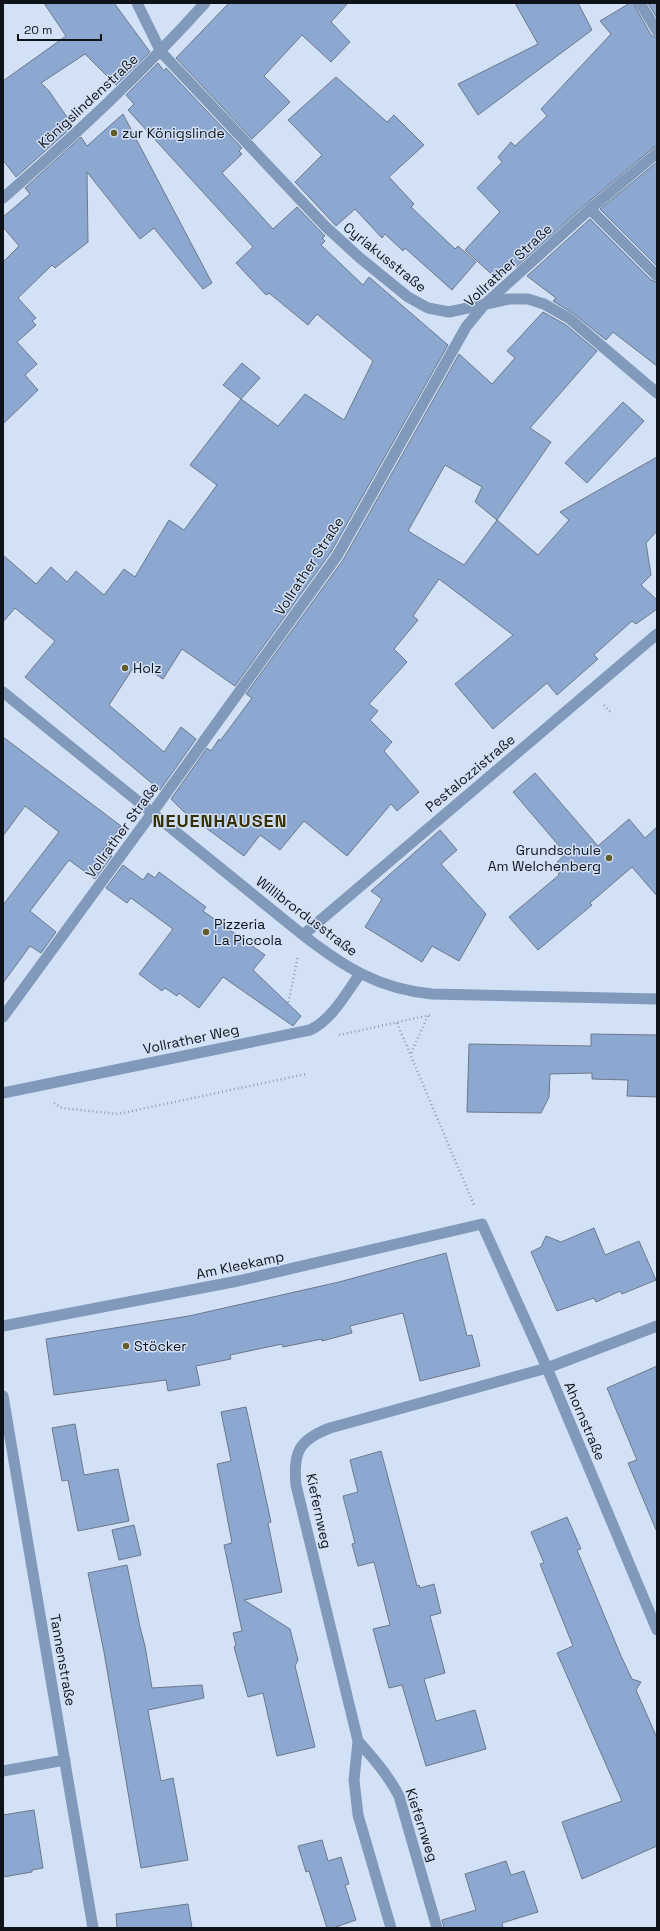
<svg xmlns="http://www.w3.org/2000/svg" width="660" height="1931" font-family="'Space Grotesk',sans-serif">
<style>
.building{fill:#8da8d0;stroke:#6c788b;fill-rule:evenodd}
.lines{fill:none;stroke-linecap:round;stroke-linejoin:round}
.path{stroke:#929dad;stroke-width:2.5;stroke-dasharray:1 3;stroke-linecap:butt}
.service{stroke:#8199ba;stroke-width:11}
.minor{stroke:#8199ba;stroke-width:11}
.tertiary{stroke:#8199ba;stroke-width:11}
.poi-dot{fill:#635c28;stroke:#d3e1f6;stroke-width:1.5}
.labels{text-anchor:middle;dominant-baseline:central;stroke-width:3;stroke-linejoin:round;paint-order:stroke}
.street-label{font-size:14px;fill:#0e1319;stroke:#d3e1f6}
.poi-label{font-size:14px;fill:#0e1319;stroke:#d3e1f6;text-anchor:start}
.district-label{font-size:18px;font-weight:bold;letter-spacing:1px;fill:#363004;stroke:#d3e1f6}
</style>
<rect width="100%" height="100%" fill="#d3e1f6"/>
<!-- building -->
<path class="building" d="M 44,3 L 114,3 L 150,52 L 116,85 L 85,54 L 41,83 L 49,91 L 73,126 L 16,177 L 3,160 L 3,81 L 66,36 Z
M 229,3 L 348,3 L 331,22 L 350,42 L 331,62 L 302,35 L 264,76 L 290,102 L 252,139 L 176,58 Z
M 515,3 L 578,3 L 592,30 L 478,115 L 458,84 L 538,44 Z
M 630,3 L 633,3 L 651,35 L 657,38 L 657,146 L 653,148 L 586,204 L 516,267 L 512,264 L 497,279 L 465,250 L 500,212 L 477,188 L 502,162 L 498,157 L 511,142 L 515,146 L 547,116 L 541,109 L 611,34 L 600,21 Z
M 648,3 L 657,3 L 657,18 Z
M 158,63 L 164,71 L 166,68 L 242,148 L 239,151 L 242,154 L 222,173 L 273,229 L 297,207 L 325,236 L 322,238 L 325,241 L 321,245 L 363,285 L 369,277 L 448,345 L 331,552 L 235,686 L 182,649 L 163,679 L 137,662 L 109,705 L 164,752 L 181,727 L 196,739 L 160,790 L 25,677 L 55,641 L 15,608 L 3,622 L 3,555 L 36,584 L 51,567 L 67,582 L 76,571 L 104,595 L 124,569 L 135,577 L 169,520 L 184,530 L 217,485 L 190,465 L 241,399 L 223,385 L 242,363 L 260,378 L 241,399 L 278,426 L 305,394 L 344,420 L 373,361 L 317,314 L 308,325 L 269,293 L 266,295 L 236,263 L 253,247 L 128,110 L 134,104 L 126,95 Z
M 336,77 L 387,122 L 394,115 L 424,145 L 389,177 L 414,204 L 411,207 L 455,249 L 458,246 L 476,262 L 452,290 L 405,248 L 403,251 L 385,234 L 382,238 L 355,209 L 336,226 L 295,182 L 322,155 L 288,120 Z
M 123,114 L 212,283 L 203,289 L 154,228 L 140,239 L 87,172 L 88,242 L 55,268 L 52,265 L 18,298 L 36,318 L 32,321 L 36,325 L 17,342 L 37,364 L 25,375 L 38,390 L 3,424 L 3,262 L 19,246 L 3,227 L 3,217 L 30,194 L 25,188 L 81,137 L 87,146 Z
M 657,162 L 657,266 L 600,209 Z
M 590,219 L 651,280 L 657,282 L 657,366 L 613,332 L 606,340 L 574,314 L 553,301 L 556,298 L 527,276 Z
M 543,312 L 566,325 L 597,351 L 530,428 L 551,442 L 497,520 L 538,555 L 569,520 L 560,512 L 657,457 L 657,531 L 646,543 L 651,575 L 641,585 L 657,600 L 657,609 L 636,624 L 632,621 L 594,655 L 598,659 L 557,695 L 547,683 L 493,729 L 455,684 L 513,635 L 439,579 L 413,616 L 418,620 L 394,649 L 407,662 L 369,704 L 378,711 L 370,720 L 392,742 L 384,751 L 419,792 L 397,811 L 391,804 L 347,856 L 304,821 L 280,850 L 260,835 L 244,856 L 183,811 L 171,799 L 207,748 L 211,751 L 219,739 L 220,741 L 252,698 L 246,694 L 343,560 L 459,354 L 492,384 L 515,358 L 507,351 ZM 445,465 L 482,487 L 475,502 L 497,520 L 464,565 L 408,531 Z
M 623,402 L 644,421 L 587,483 L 565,463 Z
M 3,737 L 121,826 L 103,850 L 112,856 L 95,879 L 69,860 L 30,911 L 56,932 L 41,953 L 30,946 L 3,983 L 3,905 L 59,832 L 25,806 L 3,836 Z
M 535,773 L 598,846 L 629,819 L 645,838 L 657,827 L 657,896 L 632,867 L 590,903 L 592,905 L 538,950 L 509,917 L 559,875 L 558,874 L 563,870 L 557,862 L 566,854 L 513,792 Z
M 440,830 L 457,850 L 441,864 L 486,914 L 459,961 L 432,946 L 422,962 L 365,927 L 382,899 L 371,891 Z
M 123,865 L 143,880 L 148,873 L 155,878 L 159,872 L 206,907 L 203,911 L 265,955 L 253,970 L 301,1016 L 293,1026 L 223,977 L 199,1008 L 179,993 L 177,996 L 165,988 L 162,991 L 139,974 L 173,929 L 131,898 L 127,903 L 106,888 Z
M 591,1034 L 657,1035 L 657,1097 L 627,1096 L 628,1080 L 592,1079 L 592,1073 L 550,1074 L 549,1097 L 541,1113 L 467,1112 L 469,1044 L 591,1046 Z
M 594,1228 L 605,1255 L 639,1241 L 656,1280 L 622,1294 L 620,1291 L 596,1302 L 594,1298 L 557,1311 L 531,1252 L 541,1247 L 546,1236 L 561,1242 Z
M 446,1253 L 467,1336 L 472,1335 L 480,1366 L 420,1381 L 403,1313 L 350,1326 L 352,1333 L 322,1341 L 322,1339 L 283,1347 L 282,1344 L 230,1355 L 231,1359 L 196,1366 L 200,1385 L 168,1391 L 166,1380 L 54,1395 L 46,1339 L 189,1316 L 339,1282 Z
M 657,1366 L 657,1532 L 628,1463 L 637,1460 L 607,1388 Z
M 246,1407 L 271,1522 L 268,1523 L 282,1592 L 244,1600 L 290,1629 L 298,1660 L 295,1666 L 315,1747 L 277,1756 L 263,1693 L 248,1697 L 234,1647 L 236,1645 L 233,1633 L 242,1631 L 224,1545 L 232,1543 L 217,1464 L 231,1461 L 221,1412 Z
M 75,1424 L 84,1475 L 118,1469 L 129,1521 L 78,1531 L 68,1480 L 62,1481 L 52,1428 Z
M 381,1451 L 417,1586 L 419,1585 L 420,1588 L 434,1584 L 441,1613 L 430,1616 L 445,1673 L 424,1679 L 436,1721 L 475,1710 L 486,1749 L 426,1766 L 402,1685 L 389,1688 L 373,1629 L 390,1625 L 374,1562 L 358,1566 L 352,1544 L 355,1543 L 343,1496 L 358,1492 L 350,1460 Z
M 567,1517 L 581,1549 L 577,1550 L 621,1656 L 632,1679 L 641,1682 L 636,1690 L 657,1738 L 657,1846 L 582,1879 L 562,1822 L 622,1801 L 557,1653 L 573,1646 L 540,1564 L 544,1563 L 531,1532 Z
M 134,1525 L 141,1555 L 119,1560 L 112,1530 Z
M 127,1565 L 140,1627 L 145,1646 L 152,1688 L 202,1685 L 204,1698 L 148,1710 L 161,1781 L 173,1778 L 188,1860 L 141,1868 L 104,1652 L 88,1573 Z
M 34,1810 L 43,1868 L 32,1870 L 32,1872 L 3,1877 L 3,1815 Z
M 322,1840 L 328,1861 L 341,1857 L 349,1884 L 345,1885 L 356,1920 L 333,1928 L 327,1928 L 309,1871 L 306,1872 L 298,1846 Z
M 506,1861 L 511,1875 L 524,1871 L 538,1912 L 502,1923 L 503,1928 L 444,1928 L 442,1920 L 476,1910 L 465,1874 Z
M 188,1904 L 192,1928 L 117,1928 L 116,1914 Z"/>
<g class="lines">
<!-- path -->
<path class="path" d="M 604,705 L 612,714
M 286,1014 L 298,956
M 397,1023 L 474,1205
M 339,1035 L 430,1015
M 411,1053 L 428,1016
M 54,1103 L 62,1108 L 118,1114 L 306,1074"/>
<!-- service -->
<path class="service" d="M 590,209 L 656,275"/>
<!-- minor -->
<path class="minor" d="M 137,3 L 161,52 L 325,226 L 360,258 L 408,297 L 428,308 L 449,312 L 509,299 L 528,299 L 544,304 L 570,319 L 657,393
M 3,198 C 75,135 141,74 205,3
M 3,692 L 303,935 C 344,967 379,989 432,994 L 657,999
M 303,935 L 657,634
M 3,1017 L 152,813 L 337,556 L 466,327 L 485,304 L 590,209 L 657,153
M 3,1093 L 310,1030 C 332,1020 346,993 360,974
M 3,1326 L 238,1281 L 482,1224 L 547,1368 L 657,1630
M 3,1396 L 93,1928
M 358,1741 C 374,1759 388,1775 399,1796 L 437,1928
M 3,1771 L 65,1760
M 391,1928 L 358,1815 L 354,1780 L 358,1741 L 296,1485 C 293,1453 298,1440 330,1428 L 547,1368 L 657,1326"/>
<!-- tertiary -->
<path class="tertiary" d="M 640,3 L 657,31"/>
</g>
<!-- markers -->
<g class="poi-dot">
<circle cx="114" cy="133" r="4"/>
<circle cx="125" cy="668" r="4"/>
<circle cx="609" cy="858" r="4"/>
<circle cx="206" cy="932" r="4"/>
<circle cx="126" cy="1346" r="4"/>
</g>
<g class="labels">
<!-- street labels -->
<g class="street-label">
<text transform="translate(88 101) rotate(-43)">Königslindenstraße</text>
<text transform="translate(385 257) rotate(39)">Cyriakusstraße</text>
<text transform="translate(508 265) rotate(-43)">Vollrather Straße</text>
<text transform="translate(309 566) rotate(-57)">Vollrather Straße</text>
<text transform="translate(470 773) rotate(-40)">Pestalozzistraße</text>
<text transform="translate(122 830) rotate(-54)">Vollrather Straße</text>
<text transform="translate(307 916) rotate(37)">Willibrordusstraße</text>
<text transform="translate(191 1039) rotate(-12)">Vollrather Weg</text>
<text transform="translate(240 1265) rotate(-12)">Am Kleekamp</text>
<text transform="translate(585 1421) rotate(67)">Ahornstraße</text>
<text transform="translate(319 1511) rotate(78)">Kiefernweg</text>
<text transform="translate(63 1660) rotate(80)">Tannenstraße</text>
<text transform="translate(422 1825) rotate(72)">Kiefernweg</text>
</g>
<!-- poi labels -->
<g class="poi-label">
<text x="122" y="133">zur Königslinde</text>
<text x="133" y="668">Holz</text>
<text x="601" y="850" text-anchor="end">Grundschule<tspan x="601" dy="16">Am Welchenberg</tspan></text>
<text x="214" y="924">Pizzeria<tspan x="214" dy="16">La Piccola</tspan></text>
<text x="134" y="1346">Stöcker</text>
</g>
<!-- district labels -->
<g class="district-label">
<text x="220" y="820">NEUENHAUSEN</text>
</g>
</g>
<!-- border -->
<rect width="660" height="1931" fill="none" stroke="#0e1319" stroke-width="8"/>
<!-- scale -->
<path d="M18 34v6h83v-6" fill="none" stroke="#0e1319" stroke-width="2"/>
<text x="24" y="34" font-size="12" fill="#0e1319" stroke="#d3e1f6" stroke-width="3" paint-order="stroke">20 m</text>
</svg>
